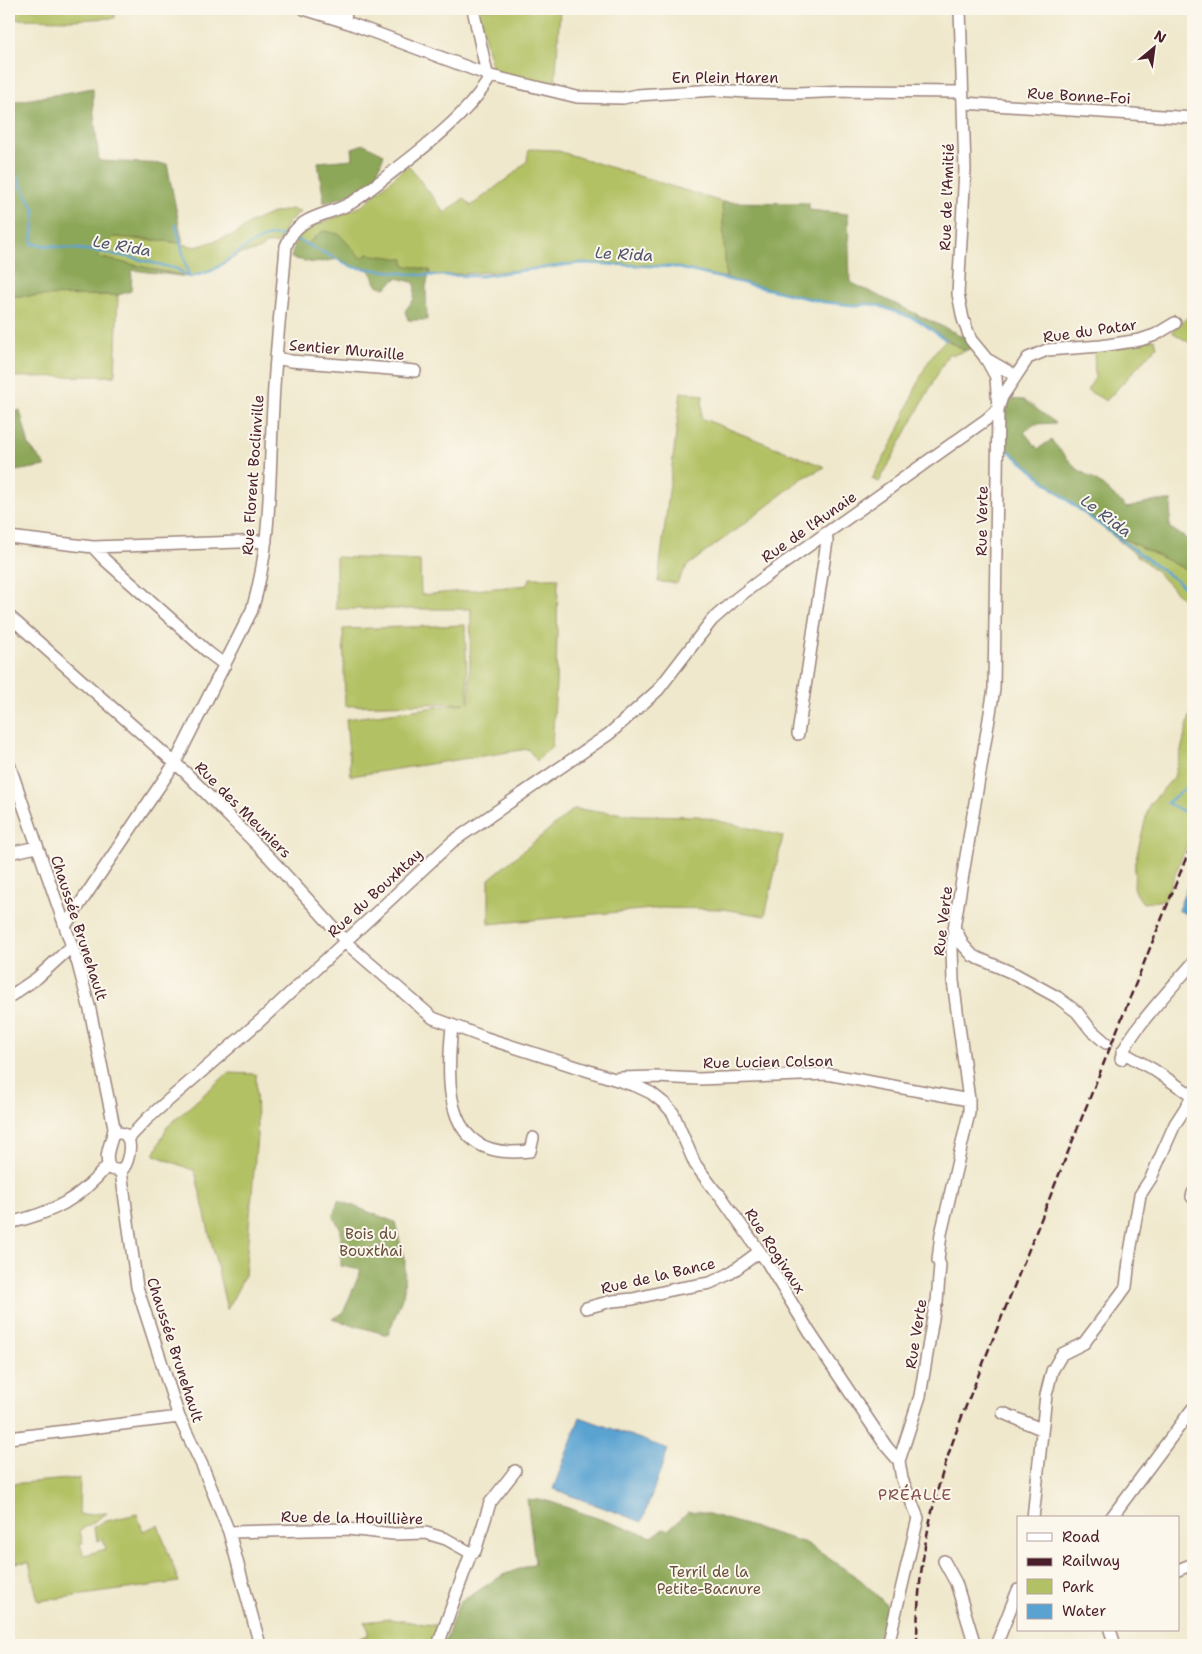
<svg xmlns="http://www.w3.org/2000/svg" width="1202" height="1654" font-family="'Shantell Sans',sans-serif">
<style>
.green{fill:#b2c163;stroke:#7e7047}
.forest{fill:#8da759;stroke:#6c6342}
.water{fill:#5aa3d1;stroke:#52617e}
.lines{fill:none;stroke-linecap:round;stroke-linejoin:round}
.stream{stroke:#5aa3d1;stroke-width:2.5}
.minor-casing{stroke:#9c847c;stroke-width:14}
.minor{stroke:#fff;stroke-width:11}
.rail{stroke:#4a1f2b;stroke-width:2.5;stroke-dasharray:8 4;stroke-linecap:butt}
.labels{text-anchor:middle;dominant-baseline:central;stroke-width:4;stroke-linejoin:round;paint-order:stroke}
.street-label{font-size:15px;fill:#4a1f2b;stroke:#fbf7ec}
.park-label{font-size:15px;fill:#69503c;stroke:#fbf7ec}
.water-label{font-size:16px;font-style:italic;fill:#50546d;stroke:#fbf7ec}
.neighbourhood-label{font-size:16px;letter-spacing:1px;fill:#85504d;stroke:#fbf7ec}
</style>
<rect width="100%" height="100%" fill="#fbf7ec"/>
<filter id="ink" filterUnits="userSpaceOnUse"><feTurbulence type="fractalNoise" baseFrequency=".02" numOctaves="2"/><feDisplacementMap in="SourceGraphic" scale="10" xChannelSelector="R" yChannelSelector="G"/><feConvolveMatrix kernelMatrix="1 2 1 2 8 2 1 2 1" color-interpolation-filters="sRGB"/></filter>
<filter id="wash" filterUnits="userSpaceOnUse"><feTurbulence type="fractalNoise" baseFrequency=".0096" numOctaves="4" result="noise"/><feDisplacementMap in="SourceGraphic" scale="20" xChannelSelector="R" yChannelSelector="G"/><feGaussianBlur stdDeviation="1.12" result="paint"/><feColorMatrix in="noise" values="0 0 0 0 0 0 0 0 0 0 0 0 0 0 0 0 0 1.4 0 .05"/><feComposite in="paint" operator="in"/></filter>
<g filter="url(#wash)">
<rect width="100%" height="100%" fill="#efe8cc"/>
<!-- green -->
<path class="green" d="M 9,9 L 115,9 L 115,18 L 72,20 L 9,19 Z
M 478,9 L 560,9 L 555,89 L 499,73 L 492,68 Z
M 529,149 L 555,150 L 722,202 L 726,278 L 674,267 L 580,263 L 543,269 L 441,275 L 418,275 L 353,267 L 296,239 L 300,232 L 362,206 L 408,165 L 445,213 L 464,198 L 471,206 L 513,174 L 527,161 Z
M 291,209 L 301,211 C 287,222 285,226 280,243 L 266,244 L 259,250 L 240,254 L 213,270 L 189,277 L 96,257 L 112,236 L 143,240 L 164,240 L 196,247 L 236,234 L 250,223 L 270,214 Z
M 118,295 L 115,376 L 9,377 L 9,296 Z
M 1193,312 L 1193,345 L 1172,332 Z
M 1155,339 L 1157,346 L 1106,401 L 1087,390 L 1095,378 L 1094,350 Z
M 946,340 L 965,351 L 953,355 L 949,353 L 879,482 L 872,479 C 881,463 890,448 898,431 C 911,404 922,360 946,340 Z
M 681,392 L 703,395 L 701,418 L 825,467 L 801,479 L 757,514 L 687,566 L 677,583 L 658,582 Z
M 1106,530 L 1193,573 L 1193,610 L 1155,570 Z
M 336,557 L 420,561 L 421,595 L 528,585 L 530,578 L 558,578 L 556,685 L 552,746 L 537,761 L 528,749 L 351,776 L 346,719 L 465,703 L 345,706 L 343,629 L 465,625 L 468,702 L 469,703 L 471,609 L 336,609 Z
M 1193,704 L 1193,830 L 1165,900 L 1143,903 L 1134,891 L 1135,862 L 1149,805 L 1174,777 Z
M 574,809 L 638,815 L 698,816 L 783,836 L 765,916 L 723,909 L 662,908 L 489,924 L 489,879 Z
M 228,1073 L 256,1074 L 257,1135 L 245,1275 L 227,1310 L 195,1171 L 154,1155 L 167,1127 Z
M 80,1478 L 79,1515 L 107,1513 L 80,1531 L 83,1543 L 80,1544 L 84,1555 L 106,1549 L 103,1539 L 98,1541 L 93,1527 L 106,1521 L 137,1514 L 143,1531 L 158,1525 L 179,1582 L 38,1601 L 29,1562 L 9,1563 L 9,1484 Z
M 389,1619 L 440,1626 L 433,1645 L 348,1645 L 348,1643 L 368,1635 L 368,1628 L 364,1622 Z"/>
<!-- forest -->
<path class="forest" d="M 93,88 L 93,105 L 99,161 L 167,164 L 183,244 C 160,239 136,239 113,237 L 97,257 L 189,277 L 132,270 L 131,291 L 118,295 L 9,296 L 9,100 L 20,101 Z
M 364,144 L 384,154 L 374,182 L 346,196 L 324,203 L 318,162 L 353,159 L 352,148 Z
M 722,202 L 809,203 L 809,210 L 848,214 L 850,282 L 966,338 L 971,348 L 965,351 L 918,320 L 877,305 L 866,304 L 859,306 L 823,302 L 726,278 Z
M 323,231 L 339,234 L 361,258 L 368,254 L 404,259 L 404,265 L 430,270 L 426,287 L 427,320 L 408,320 L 405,311 L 414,299 L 415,283 L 397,278 L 385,288 L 377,285 L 369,270 L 353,267 L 339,259 L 314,263 L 291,258 L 296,239 L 307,244 Z
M 1008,399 L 1024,400 L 1056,423 L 1035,424 L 1024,432 L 1038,449 L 1051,440 L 1076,468 L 1101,484 L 1127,508 L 1156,501 L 1172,501 L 1169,527 L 1193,543 L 1193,573 L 1106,530 L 1054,490 L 1008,450 L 1004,425 Z
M 20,410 L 29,446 L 46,466 L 9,472 L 9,413 Z
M 338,1200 L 395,1222 L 405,1262 L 404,1293 L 388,1335 L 332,1319 L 343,1313 L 361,1270 L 341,1266 L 341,1229 L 333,1217 Z
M 527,1499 L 548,1501 L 652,1537 L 663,1529 L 668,1530 L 688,1512 L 699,1511 L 806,1543 L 861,1580 L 888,1606 L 877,1645 L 444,1645 L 459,1603 L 503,1575 L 535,1563 Z"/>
<!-- water -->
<path class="water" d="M 1193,872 L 1193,917 L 1178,910 Z
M 580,1417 L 668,1449 L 642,1522 L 553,1489 Z"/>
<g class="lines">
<!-- stream -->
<path class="stream" d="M 9,169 L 16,175 L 35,211 L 32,244 L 95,251 L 134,258 L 177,269 L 189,277 C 197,275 208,273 215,269 C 233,258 261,230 283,236
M 176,225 L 189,277
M 296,239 L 353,267 L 418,275 L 481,276 L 580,263 L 674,267 L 823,302 L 859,306 L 866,304 L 877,305 L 918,320 L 946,340
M 1008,450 L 1072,504 L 1181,584 L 1193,596
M 1189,814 L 1167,803 L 1191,784 L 1193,780"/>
</g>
</g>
<g filter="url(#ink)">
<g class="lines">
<defs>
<path id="minor" d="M 304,9 L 349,23 L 491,76 L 577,97 L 623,98 L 637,95 L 716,90 L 747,92 L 798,93 L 846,91 L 962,92
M 473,9 L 487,74
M 345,22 L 346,9
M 963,103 L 1193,118
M 276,358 L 291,361 L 415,371
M 985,358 L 1016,376
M 9,537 L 93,547 L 266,541
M 93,547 L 105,560 L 209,653 L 225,665
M 9,616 L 185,772 L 270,858 L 352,948 L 433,1018 L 486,1038 L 636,1086 L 651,1093 L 665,1104 L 673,1113 L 695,1164 L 715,1191 L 720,1195 L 767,1262 L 810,1333 L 886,1446 L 899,1461
M 798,734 L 827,541 L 826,533
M 9,764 L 78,964 L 90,1010 L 114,1127 C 114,1139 101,1157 111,1169 L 121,1171 C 131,1162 136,1127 114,1134
M 9,853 L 37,847
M 65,926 L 175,763 L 252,610 C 272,545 269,474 273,406 C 275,353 282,299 286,246 C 299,210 334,218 360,197 C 404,162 462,124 491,76
M 955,930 L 958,934 L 963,945 L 973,956 L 1015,974 L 1057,997 L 1077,1012 L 1091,1030 L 1106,1043
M 9,997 L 37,978 L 71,947
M 452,1026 C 448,1066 442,1135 491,1149 C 504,1153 517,1152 530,1151 L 533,1138
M 1122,1052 L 1154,1070 L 1193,1096
M 1121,1059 C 1124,1037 1177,982 1193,963
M 619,1078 L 656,1077 L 699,1079 L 827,1074 L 969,1100
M 129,1138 L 148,1118 L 261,1020 L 452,842 L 609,734 L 658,690 L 712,620 L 737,598 L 766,576 L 987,419 L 998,409 L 1002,397 L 1028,358 L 1047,350 L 1101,346 L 1140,340 L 1155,335 L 1175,323
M 121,1171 L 137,1287 L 179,1417 L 202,1465 L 229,1532 L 260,1645
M 1192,1197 L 1193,1193
M 9,1223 C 52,1213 79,1200 108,1165
M 586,1308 L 612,1301 L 633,1299 L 675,1289 L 710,1283 L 729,1274 L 759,1252
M 1003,1413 L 1041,1429
M 9,1438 L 179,1417
M 1033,1518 L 1046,1395 L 1052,1371 L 1062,1354 L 1084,1343 L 1126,1287 L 1130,1252 L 1140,1195 L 1151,1178 L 1175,1124 L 1193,1096
M 1111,1518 L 1193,1408
M 229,1532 L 347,1529 L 394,1534 L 426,1533 L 446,1539 L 471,1553
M 471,1553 L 475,1551 L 476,1548 L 490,1503 L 515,1471
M 944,1561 L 956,1583 L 975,1645
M 1178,1570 L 1193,1564
M 1110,1630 L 1115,1645
M 438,1645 L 471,1553
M 888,1645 L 918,1518 L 902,1479 L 899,1461 L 920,1396 L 935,1306 L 937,1302 L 940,1265 L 938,1260 L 941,1234 L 969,1113 L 969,1100 L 953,981 L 952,949 L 955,922 L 994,689 L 998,409 L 996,377 L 985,357 L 971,340 L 963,319 L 958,294 L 965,170 L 960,9
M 996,1645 L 1018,1590"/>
</defs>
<!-- minor casing -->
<use href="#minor" class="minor-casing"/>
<!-- minor -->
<use href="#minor" class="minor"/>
<!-- rail -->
<path class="rail" d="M 917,1645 C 917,1558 933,1492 964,1411 L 1193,841"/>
</g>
</g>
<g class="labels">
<!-- street labels -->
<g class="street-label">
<text x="725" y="78">En Plein Haren</text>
<text transform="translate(1079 96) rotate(3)">Rue Bonne-Foi</text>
<text transform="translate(947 197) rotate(-88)">Rue de l'Amitié</text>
<text transform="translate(1090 331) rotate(-8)">Rue du Patar</text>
<text transform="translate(347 350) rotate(5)">Sentier Muraille</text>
<text transform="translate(253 475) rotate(-86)">Rue Florent Boclinville</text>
<text transform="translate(982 521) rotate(-89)">Rue Verte</text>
<text transform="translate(809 527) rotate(-35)">Rue de l'Aunaie</text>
<text transform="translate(243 810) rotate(45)">Rue des Meuniers</text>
<text transform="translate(375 893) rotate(-43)">Rue du Bouxhtay</text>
<text transform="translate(943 921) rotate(-83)">Rue Verte</text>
<text transform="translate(79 928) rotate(72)">Chaussée Brunehault</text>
<text transform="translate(768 1062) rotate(-1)">Rue Lucien Colson</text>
<text transform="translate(775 1251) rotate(57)">Rue Rogivaux</text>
<text transform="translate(658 1276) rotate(-13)">Rue de la Bance</text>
<text transform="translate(916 1334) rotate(-81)">Rue Verte</text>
<text transform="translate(175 1350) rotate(72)">Chaussée Brunehault</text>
<text transform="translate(352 1518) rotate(1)">Rue de la Houillière</text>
</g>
<!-- park labels -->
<g class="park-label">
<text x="371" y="1234">Bois du<tspan x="371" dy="17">Bouxthai</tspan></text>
<text x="709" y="1572">Terril de la<tspan x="709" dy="17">Petite-Bacnure</tspan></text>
</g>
<!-- water labels -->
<g class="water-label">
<text transform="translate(122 246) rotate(10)">Le Rida</text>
<text transform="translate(624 254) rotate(3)">Le Rida</text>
<text transform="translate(1106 516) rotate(37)">Le Rida</text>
</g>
<!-- neighbourhood labels -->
<g class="neighbourhood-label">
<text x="915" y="1494">PRÉALLE</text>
</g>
</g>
<!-- margin -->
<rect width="1202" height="1654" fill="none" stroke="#fbf7ec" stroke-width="30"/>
<!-- legend -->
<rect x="1017" y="1516" width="162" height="115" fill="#fbf7ec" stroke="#b4a19f"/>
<rect x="1027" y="1533" width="25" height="8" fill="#ffffff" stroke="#b4a19f"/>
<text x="1062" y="1542" font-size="15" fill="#4a1f2b">Road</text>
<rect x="1027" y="1558" width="25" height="8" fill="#4a1f2b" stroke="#b4a19f"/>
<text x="1062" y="1566" font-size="15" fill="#4a1f2b">Railway</text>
<rect x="1027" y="1579" width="25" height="15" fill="#b2c163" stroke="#b4a19f"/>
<text x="1062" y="1592" font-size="15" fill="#4a1f2b">Park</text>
<rect x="1027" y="1604" width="25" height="15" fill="#5aa3d1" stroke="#b4a19f"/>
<text x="1062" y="1616" font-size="15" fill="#4a1f2b">Water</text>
<!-- north arrow -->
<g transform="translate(1154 48) rotate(29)" stroke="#fbf7ec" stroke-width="4" paint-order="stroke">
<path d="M0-4L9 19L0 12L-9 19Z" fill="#4a1f2b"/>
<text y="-8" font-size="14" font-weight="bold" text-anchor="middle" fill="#4a1f2b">N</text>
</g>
</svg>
